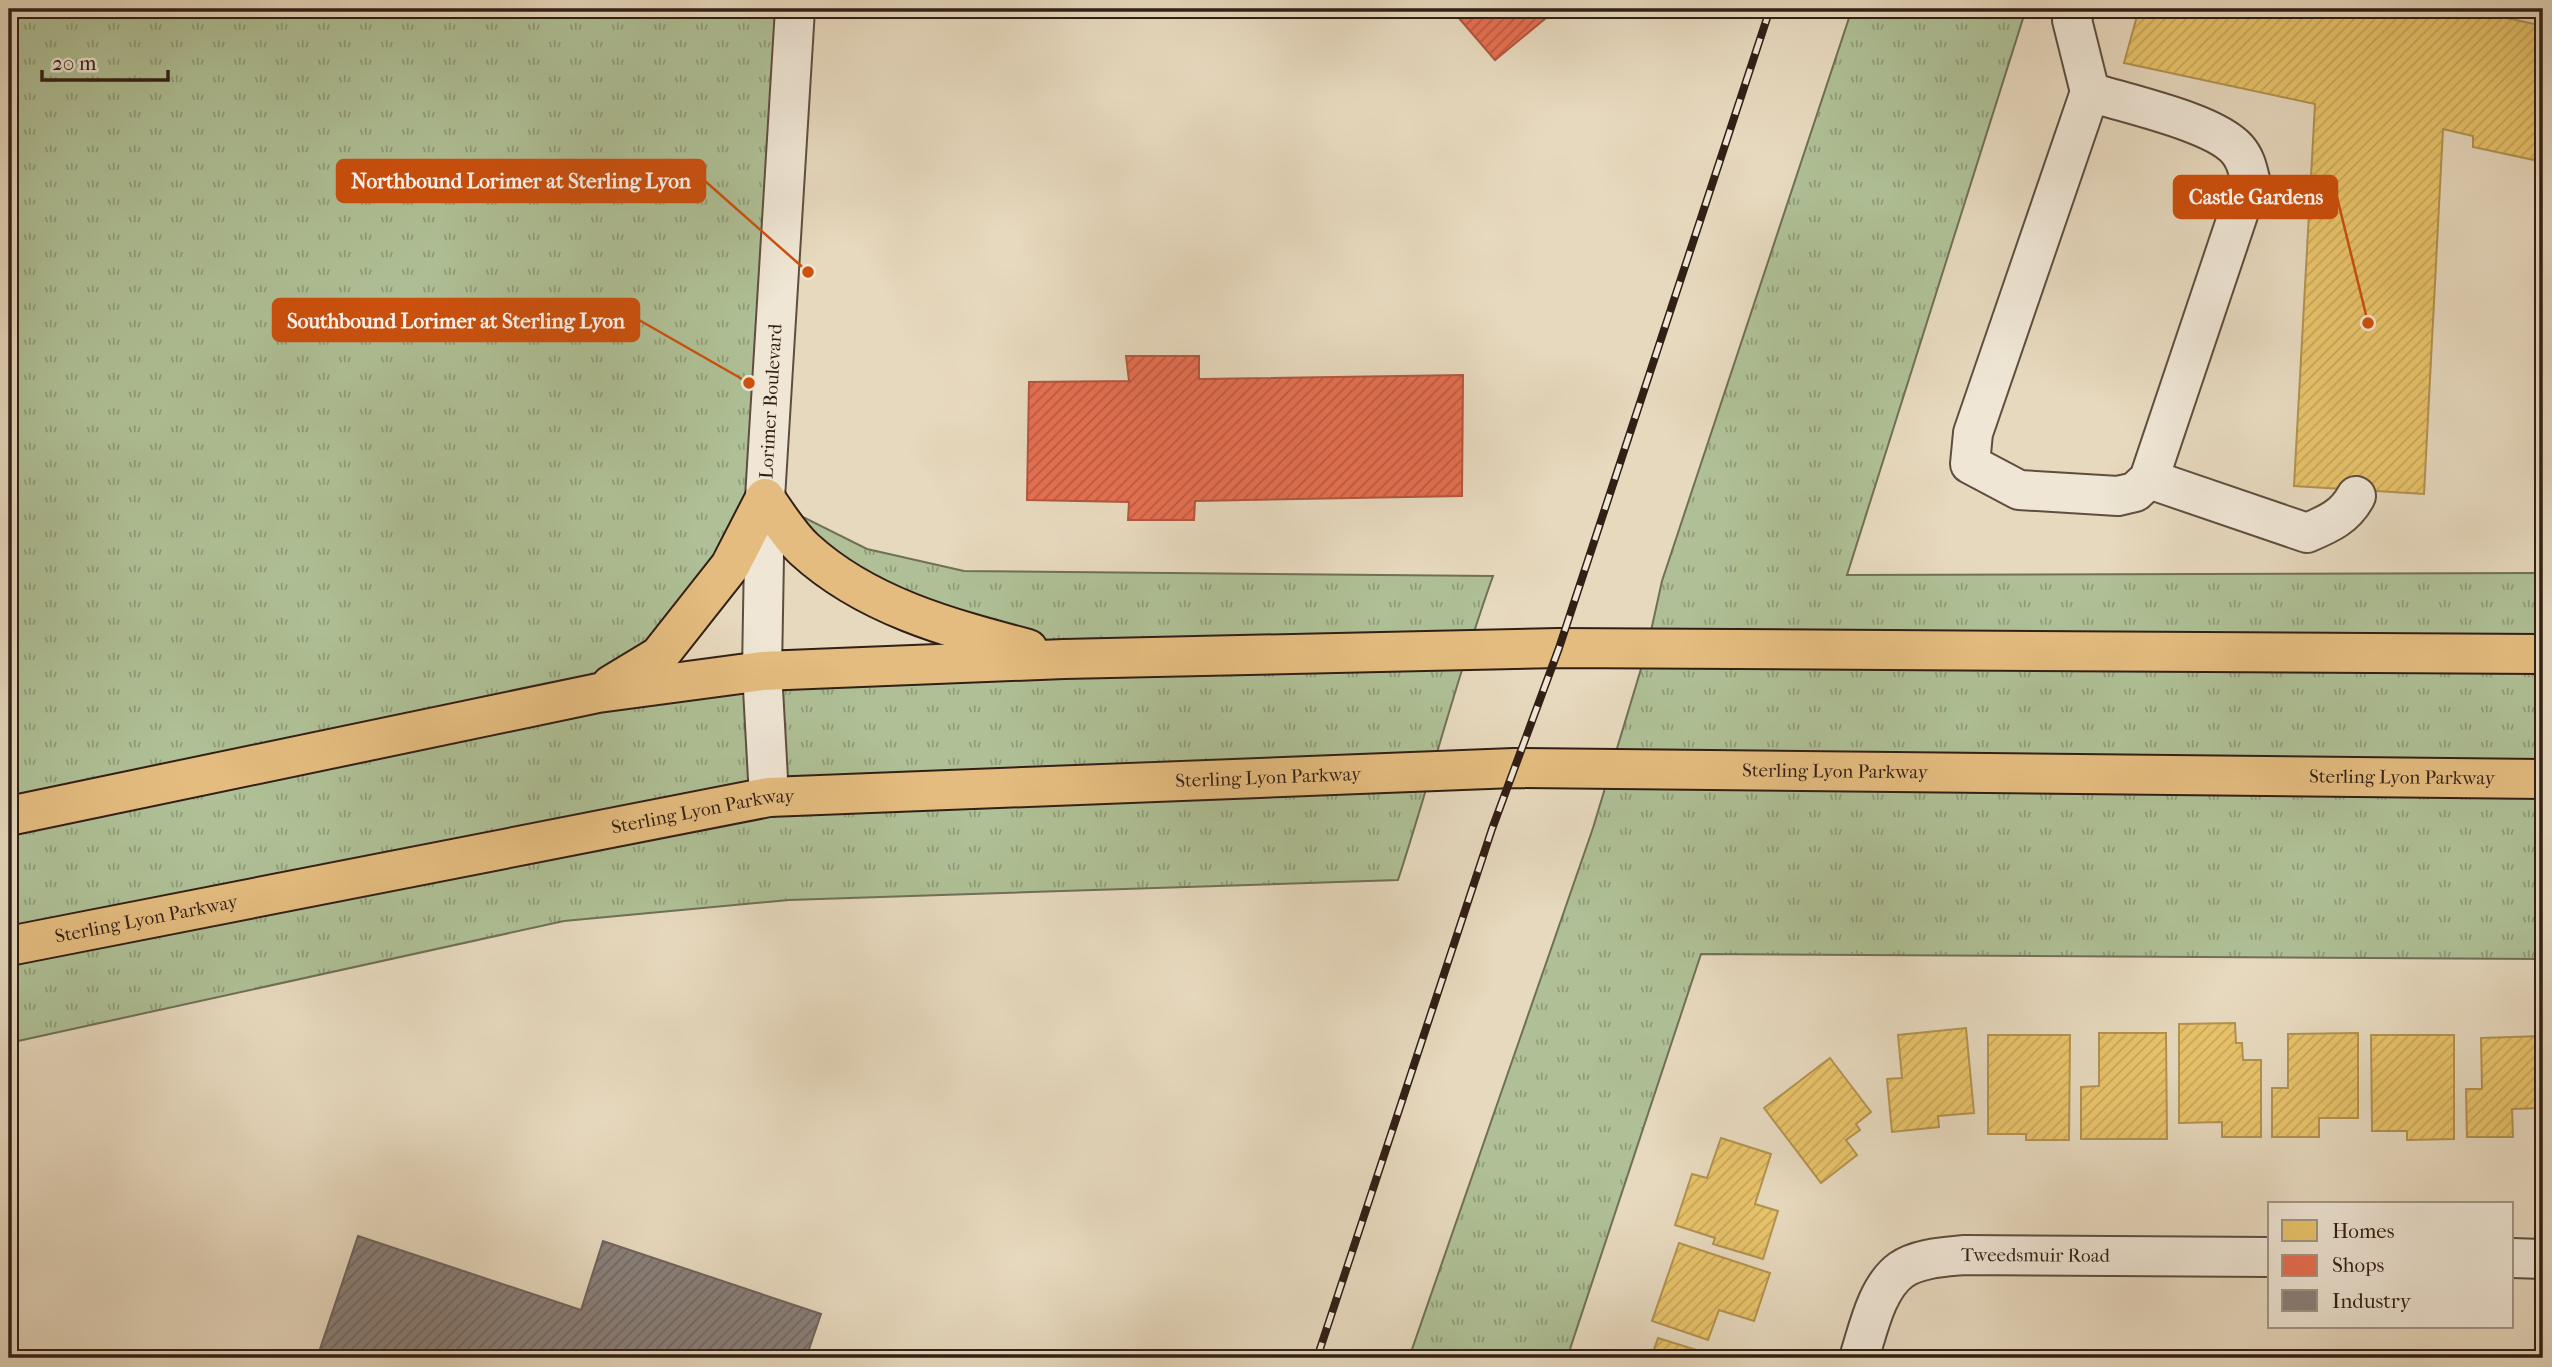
<svg xmlns="http://www.w3.org/2000/svg" width="2552" height="1367" font-family="'IM FELL French Canon',serif">
<style>
.grass{fill:url(#grass-tufts);stroke:#707056;stroke-width:2;fill-rule:evenodd}
.homes{fill:url(#homes-hatch);stroke:#b29250;stroke-width:2}
.shops{fill:url(#shops-hatch);stroke:#b1573f;stroke-width:2}
.industry{fill:url(#industry-hatch);stroke:#70645d;stroke-width:2}
.lines{fill:none;stroke-linecap:round;stroke-linejoin:round}
.minor-casing{stroke:#5f4e3f;stroke-width:42}
.major-casing{stroke:#321f15;stroke-width:42}
.minor{stroke:#efe6d5;stroke-width:38}
.major{stroke:#e4bc7f;stroke-width:38}
.rail-casing{stroke:#321f15;stroke-width:8}
.rail{stroke:#efe6d5;stroke-width:5;stroke-dasharray:16;stroke-linecap:butt}
.labels{text-anchor:middle;dominant-baseline:central;stroke-width:7;stroke-linejoin:round;paint-order:stroke}
.street-label{font-size:19px;fill:#321f15;stroke:#efe6d5}
.leader{fill:none;stroke:#cd500d;stroke-width:2.5}
.callout-dot{fill:#cd500d;stroke:#efe6d5;stroke-width:2.5}
.callout{fill:#cd500d;stroke:#cd500d;stroke-width:2.5}
.callout-label{font-size:21px;text-anchor:middle;font-weight:bold;fill:#fff}
</style>
<defs>
<pattern id="grass-tufts" width="24" height="20" patternUnits="userSpaceOnUse" patternTransform="scale(1.75)"><rect width="24" height="20" fill="#afc096"/><path d="M3 7l-1-3M5 7V3M7 7l1-3M15 17l-1-3M17 17v-4M19 17l1-3" fill="none" stroke="#8f9b79"/></pattern>
<pattern id="homes-hatch" width="6" height="6" patternUnits="userSpaceOnUse" patternTransform="scale(1.75)"><rect width="6" height="6" fill="#e9c46a"/><path d="M-1 1l2-2M0 6l6-6M5 7l2-2" fill="none" stroke="#c8a85b"/></pattern>
<pattern id="shops-hatch" width="6" height="6" patternUnits="userSpaceOnUse" patternTransform="scale(1.75)"><rect width="6" height="6" fill="#e76f51"/><path d="M-1 1l2-2M0 6l6-6M5 7l2-2" fill="none" stroke="#bc5b42"/></pattern>
<pattern id="industry-hatch" width="6" height="6" patternUnits="userSpaceOnUse" patternTransform="scale(1.75)"><rect width="6" height="6" fill="#8a817c"/><path d="M-1 1l2-2M0 6l6-6M5 7l2-2" fill="none" stroke="#716964"/></pattern>
</defs>
<rect width="100%" height="100%" fill="#e7d9be"/>
<filter id="stains"><feTurbulence type="fractalNoise" baseFrequency=".00286" numOctaves="4"/><feColorMatrix values="0 0 0 0 .2 0 0 0 0 .09 0 0 0 0 .02 0 0 0 .5 -.17"/></filter>
<radialGradient id="worn" r=".72"><stop offset=".6" stop-color="#630" stop-opacity="0"/><stop offset="1" stop-color="#630" stop-opacity=".3"/></radialGradient>
<!-- grass -->
<path class="grass" d="M 9,9 L 795,9 L 765,498 L 867,549 L 964,571 L 1493,576 C 1457,676 1431,779 1398,880 L 789,900 L 564,921 L 9,1043 ZM 802,548 L 1060,659 L 600,692 L 730,566 Z
M 1852,9 L 2026,9 L 1847,575 L 2543,573 L 2543,959 L 1701,954 L 1567,1358 L 1409,1358 L 1593,828 L 1647,649 L 1662,581 Z"/>
<!-- homes -->
<path class="homes" d="M 2139,9 L 2466,9 L 2543,26 L 2543,147 L 2538,145 L 2534,160 L 2473,147 L 2473,136 L 2443,129 L 2424,494 L 2294,486 L 2315,104 L 2124,63 Z
M 2235,1023 L 2236,1043 L 2242,1043 L 2243,1060 L 2261,1060 L 2261,1137 L 2222,1137 L 2222,1122 L 2179,1123 L 2179,1024 Z
M 1966,1028 L 1974,1113 L 1938,1116 L 1939,1127 L 1892,1132 L 1887,1079 L 1902,1078 L 1898,1035 Z
M 2099,1033 L 2166,1033 L 2167,1139 L 2081,1139 L 2081,1087 L 2099,1086 Z
M 2358,1033 L 2358,1118 L 2319,1118 L 2319,1137 L 2272,1137 L 2272,1088 L 2288,1088 L 2288,1034 Z
M 1988,1035 L 2070,1035 L 2069,1140 L 2026,1140 L 2026,1134 L 1988,1134 Z
M 2371,1035 L 2454,1035 L 2454,1139 L 2407,1140 L 2407,1131 L 2372,1131 Z
M 2543,1036 L 2543,1108 L 2512,1109 L 2513,1137 L 2467,1137 L 2466,1089 L 2482,1089 L 2481,1038 Z
M 1830,1058 L 1871,1112 L 1856,1124 L 1860,1130 L 1846,1140 L 1857,1155 L 1821,1183 L 1764,1108 Z
M 1721,1138 L 1771,1154 L 1755,1204 L 1778,1211 L 1763,1259 L 1713,1244 L 1715,1238 L 1675,1225 L 1692,1174 L 1707,1178 Z
M 1679,1243 L 1770,1273 L 1754,1321 L 1719,1310 L 1708,1340 L 1652,1321 Z
M 1658,1338 L 1722,1358 L 1651,1358 Z
M 2195,1352 L 2195,1358 L 2129,1358 L 2129,1353 Z
M 2421,1354 L 2421,1358 L 2370,1358 L 2370,1355 Z
M 2456,1355 L 2518,1355 L 2518,1358 L 2456,1358 Z
M 2232,1356 L 2282,1356 L 2282,1358 L 2232,1358 Z"/>
<!-- shops -->
<path class="shops" d="M 1451,9 L 1557,9 L 1495,60 Z
M 1126,356 L 1199,356 L 1199,379 L 1463,375 L 1462,496 L 1195,501 L 1194,520 L 1128,520 L 1129,502 L 1027,500 L 1029,382 L 1129,381 Z"/>
<!-- industry -->
<path class="industry" d="M 358,1236 L 581,1310 L 603,1241 L 821,1314 L 806,1358 L 317,1358 Z"/>
<g class="lines">
<defs>
<g id="minor">
<path d="M 2075,9 L 2072,20 L 2090,92 L 1973,433 L 1970,464 L 2019,490 L 2118,496 L 2135,492 L 2149,479 L 2250,179 C 2247,167 2245,158 2237,149 C 2213,122 2127,104 2090,92"/>
<path d="M 2149,479 L 2307,533 C 2328,524 2345,517 2356,496"/>
<path id="s1" d="M 769,797 L 762,671 L 765,498 L 795,9"/>
<path d="M 2512,1258 L 2543,1259"/>
<path id="s2" d="M 1859,1358 C 1868,1331 1876,1288 1901,1270 C 1918,1258 1945,1257 1965,1255 L 2270,1257"/>
</g>
<g id="major">
<path d="M 611,685 L 659,656 L 730,566 L 765,498 C 777,515 789,535 804,549 C 866,606 949,628 1028,649"/>
<path d="M 9,816 L 598,693 L 762,671 L 1064,659 L 1559,648 L 2543,654"/>
<path id="s3" d="M 9,946 L 769,797 L 1514,768 L 2543,779"/>
</g>
</defs>
<!-- minor casing -->
<use href="#minor" class="minor-casing"/>
<!-- major casing -->
<use href="#major" class="major-casing"/>
<!-- minor -->
<use href="#minor" class="minor"/>
<!-- major -->
<use href="#major" class="major"/>
<defs>
<path id="rail" d="M 1317,1358 L 1492,829 L 1559,648 L 1770,9"/>
</defs>
<!-- rail casing -->
<use href="#rail" class="rail-casing"/>
<!-- rail -->
<use href="#rail" class="rail"/>
</g>
<g class="labels">
<!-- street labels -->
<g class="street-label">
<text stroke="none"><textPath href="#s1" startOffset="396">Lorimer Boulevard</textPath></text>
<text stroke="none"><textPath href="#s3" startOffset="1841">Sterling Lyon Parkway</textPath></text>
<text stroke="none"><textPath href="#s3" startOffset="1274">Sterling Lyon Parkway</textPath></text>
<text stroke="none"><textPath href="#s3" startOffset="2408">Sterling Lyon Parkway</textPath></text>
<text stroke="none"><textPath href="#s3" startOffset="707">Sterling Lyon Parkway</textPath></text>
<text stroke="none"><textPath href="#s3" startOffset="140">Sterling Lyon Parkway</textPath></text>
<text stroke="none"><textPath href="#s2" startOffset="236">Tweedsmuir Road</textPath></text>
</g>
</g>
<!-- callouts -->
<path class="leader" d="M808 272L705 181M2368 323L2337 197M749 383L639 320"/>
<g class="callout-dot">
<circle cx="808" cy="272" r="7"/>
<circle cx="2368" cy="323" r="7"/>
<circle cx="749" cy="383" r="7"/>
</g>
<g class="callout">
<rect x="337" y="160" width="368" height="42" rx="7"/>
<rect x="2174" y="176" width="163" height="42" rx="7"/>
<rect x="273" y="299" width="366" height="42" rx="7"/>
</g>
<g class="callout-label">
<text x="521" y="188">Northbound Lorimer at Sterling Lyon</text>
<text x="2256" y="204">Castle Gardens</text>
<text x="456" y="328">Southbound Lorimer at Sterling Lyon</text>
</g>
<!-- margin -->
<rect width="2552" height="1367" fill="none" stroke="#e7d9be" stroke-width="35"/>
<rect x="10" y="10" width="2531" height="1346" fill="none" stroke="#321f15" stroke-width="3.5"/>
<rect x="18" y="18" width="2517" height="1332" fill="none" stroke="#321f15" stroke-width="2"/>
<!-- legend -->
<rect x="2268" y="1202" width="245" height="126" fill="#efe6d5" stroke="#a39688" stroke-width="2"/>
<rect x="2282" y="1220" width="35" height="21" fill="#e9c46a" stroke="#a39688" stroke-width="2"/>
<text x="2332" y="1238" font-size="21" fill="#321f15">Homes</text>
<rect x="2282" y="1255" width="35" height="21" fill="#e76f51" stroke="#a39688" stroke-width="2"/>
<text x="2332" y="1272" font-size="21" fill="#321f15">Shops</text>
<rect x="2282" y="1290" width="35" height="21" fill="#8a817c" stroke="#a39688" stroke-width="2"/>
<text x="2332" y="1308" font-size="21" fill="#321f15">Industry</text>
<!-- scale -->
<path d="M42 70v10h126v-10" fill="none" stroke="#321f15" stroke-width="3.5"/>
<text x="52" y="70" font-size="21" fill="#321f15" stroke="#efe6d5" stroke-width="5" paint-order="stroke">20 m</text>
<rect width="100%" height="100%" filter="url(#stains)"/>
<rect width="100%" height="100%" fill="url(#worn)"/>
</svg>
